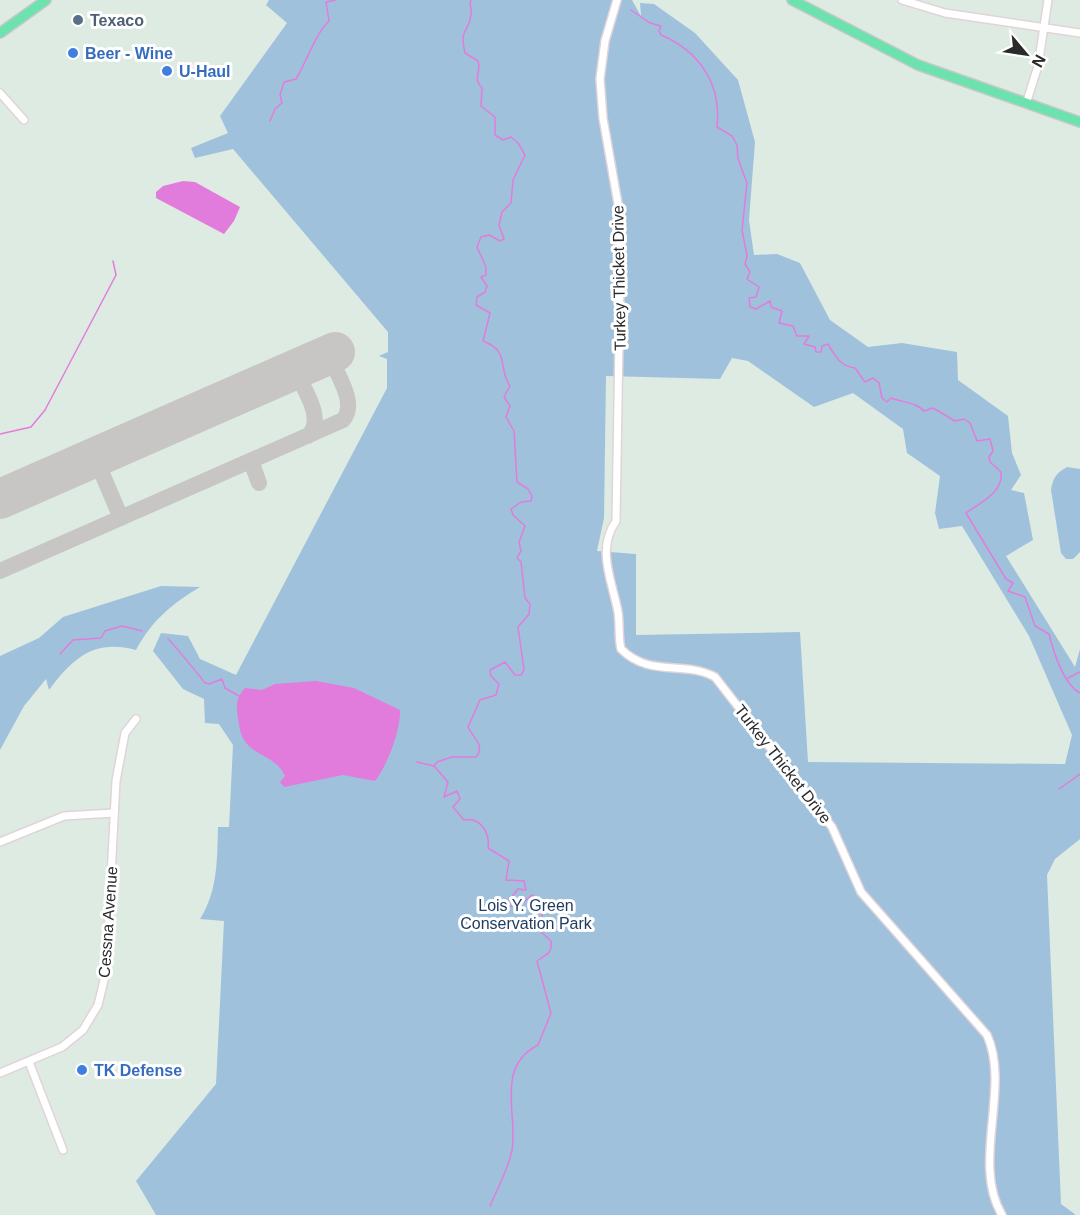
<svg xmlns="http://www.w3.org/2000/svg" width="1080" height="1215" font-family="Arial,sans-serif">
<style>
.green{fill:#a0c1dc;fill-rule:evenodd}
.water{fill:#e27cdc}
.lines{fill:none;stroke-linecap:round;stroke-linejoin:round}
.stream{stroke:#e27cdc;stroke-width:1.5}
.taxiway{stroke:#c8c6c5;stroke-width:16}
.runway{stroke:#c8c6c5;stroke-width:40}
.minor-casing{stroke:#e1d3d9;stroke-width:10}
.major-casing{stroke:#c8c8c8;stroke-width:12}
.minor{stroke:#fff;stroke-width:7}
.major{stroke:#6ce2ae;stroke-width:9}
.service-dot{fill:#5c6f8a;stroke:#fff;stroke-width:2}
.shop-dot{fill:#3f7fe0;stroke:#fff;stroke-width:2}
.labels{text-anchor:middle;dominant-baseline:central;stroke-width:6;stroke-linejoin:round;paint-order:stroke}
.service-label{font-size:16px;font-weight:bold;fill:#4e5e75;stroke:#fff;text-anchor:start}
.shop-label{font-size:16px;font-weight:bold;fill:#366cbe;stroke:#fff;text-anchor:start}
.street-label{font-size:16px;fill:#2a2a2a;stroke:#fff}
.park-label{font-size:16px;fill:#223c60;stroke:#fff}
</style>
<rect width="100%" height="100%" fill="#deebe3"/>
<!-- green -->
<path class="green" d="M 269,0 L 632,0 L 641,16 L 640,3 L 654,4 L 695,33 L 738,80 L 755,142 L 749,220 L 754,255 L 777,254 L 800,263 L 830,320 L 868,347 L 902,343 L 957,352 L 958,380 L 1008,416 L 1012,453 L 1021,475 L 1011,490 L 1024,493 L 1033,540 L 1006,556 L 1075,667 L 1080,649 L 1080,839 L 1055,859 L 1047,875 L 1061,1204 L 1076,1215 L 156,1215 L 136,1181 L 216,1084 L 224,921 L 200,919 C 218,891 217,859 218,827 L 229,827 L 233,745 L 219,724 L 205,723 L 204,699 L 183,689 L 153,651 L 161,633 L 188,636 L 200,659 L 236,675 L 387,388 L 387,359 L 379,356 L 388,352 L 388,332 L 233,149 L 195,158 L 191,148 L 228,133 L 220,116 L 287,23 L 266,5 ZM 732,358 L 748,361 L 814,407 L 853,393 L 903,429 L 907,453 L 940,476 L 935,513 L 939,529 L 962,526 L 1029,636 L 1072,735 L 1065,764 L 808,762 L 800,632 L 636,635 L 636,554 L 597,551 L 604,518 L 606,376 L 720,379 Z
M 1067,467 L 1080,469 L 1080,552 L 1073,559 L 1066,559 L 1061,553 L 1051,490 C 1053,478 1056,473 1067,467 Z
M 161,586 L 200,587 C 172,604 152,620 136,650 C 94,639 73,658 49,690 L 46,679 L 24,706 L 0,750 L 0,656 L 39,638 L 63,617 Z"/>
<!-- water -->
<path class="water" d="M 183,181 L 195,182 L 240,207 L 234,221 L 224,234 L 156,198 L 156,192 L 163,186 Z
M 316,681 L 354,688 L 400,710 C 401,730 387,766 375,781 L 343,775 L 284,787 L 280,782 L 285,776 C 277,757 254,756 244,740 C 240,734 239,725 238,718 C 236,705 236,698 245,688 L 262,690 L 275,684 Z"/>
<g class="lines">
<!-- stream -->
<path class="stream" d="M 471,0 C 469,6 472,9 471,15 C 469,33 459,27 465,53 L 478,61 C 482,72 472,78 482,88 L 481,106 L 495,117 L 495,135 L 503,140 L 511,137 L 518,143 L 525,155 L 513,180 L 511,203 L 502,212 L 499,225 L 504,239 L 500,241 L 489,235 L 481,237 L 477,247 L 486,267 L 486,275 L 481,277 L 487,286 L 485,292 L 477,297 L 476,305 L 490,313 L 483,341 C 511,352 497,367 510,386 L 504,397 L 510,406 L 506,417 L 514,431 L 517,482 L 528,489 L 532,496 L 531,501 L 521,502 L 511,509 L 513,515 L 525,526 L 519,542 L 521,551 L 517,558 L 521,562 L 525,598 L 530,604 L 529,614 L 518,627 L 524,670 L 521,675 L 515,675 L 505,662 L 490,670 L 491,676 L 499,684 L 496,695 L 480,700 L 468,727 C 472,737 486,745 476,757 L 452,757 L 437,762 L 434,766 L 448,782 L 444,797 L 457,791 L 460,799 L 453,807 L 464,820 C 481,816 490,834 488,848 L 509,861 L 506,880 L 524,881 L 526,890 L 518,889 L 506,904 L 508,907 L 521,904 L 532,895 L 537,898 L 542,916 L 541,932 L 551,941 C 553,954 545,955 537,961 L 551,1013 L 538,1045 C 495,1067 518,1114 512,1150 C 508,1170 498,1187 490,1206
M 631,10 L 650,23 L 661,26 L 659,31 L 661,35 C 699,51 722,84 717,127 L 732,136 L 737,145 L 738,159 L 747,183 L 742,230 L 747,256 L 745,264 L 750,272 L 747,279 L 759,287 L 756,297 L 749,298 L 750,307 L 756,309 L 770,301 L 771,307 L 782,311 L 779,323 L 793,326 L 797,336 L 809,336 L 804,344 L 815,347 L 816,352 L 821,352 L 822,346 L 828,344 C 835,356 840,366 855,368 L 865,382 L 873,378 L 879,383 L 882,398 L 887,402 L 891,398 C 902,402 917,403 924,411 L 933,408 L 955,421 L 964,419 L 970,423 L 977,441 L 990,439 L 993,451 L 989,457 L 990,462 L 1001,472 C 1004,492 980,503 966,513 L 1006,579 L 1013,583 L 1008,591 L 1025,597 L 1035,626 L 1049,634 C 1053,651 1064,685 1080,693
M 270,121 L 275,109 L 282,103 L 280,95 L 284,82 L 296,79 C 307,61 314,36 329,21 L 326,2 L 336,0
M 0,434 L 31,427 L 45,410 L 116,275 L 113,261
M 168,639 C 172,642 202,679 205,683 L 209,684 L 222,679 L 225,688 L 239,696
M 60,654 L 73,640 L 101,638 L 105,631 L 122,626 L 142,631
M 1068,678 L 1080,672
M 417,762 L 434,766
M 1059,789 L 1080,774"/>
<!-- taxiway -->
<path class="taxiway" d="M 295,370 C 303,388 326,419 308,436
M 95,457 L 121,518
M 251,461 L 259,483
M 0,571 L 343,420 C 358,403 336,373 329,355"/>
<!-- runway -->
<path class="runway" d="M 0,499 L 335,352"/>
<defs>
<path id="minor" d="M 617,0 L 605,41 L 600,79 L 603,118 L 621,221 L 616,521 C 596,550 612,580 618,612 C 620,624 618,636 621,649 C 650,678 684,660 715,677 L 832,827 L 861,892 L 987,1035 C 1011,1088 971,1163 1002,1215
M 902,0 L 945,13 L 1080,33
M 0,93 L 24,120
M 1026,104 L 1038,66 L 1048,0
M 0,842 L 64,816 L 114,813
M 29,1062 L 63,1150
M 0,1073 L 62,1047 L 83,1030 L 98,1005 L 106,972 L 116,781 L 125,733 L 136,719"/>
<path id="major" d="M 792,0 L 918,65 L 1080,122
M 0,33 L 46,0"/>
</defs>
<!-- minor casing -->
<use href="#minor" class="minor-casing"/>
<!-- major casing -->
<use href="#major" class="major-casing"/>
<!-- minor -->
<use href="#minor" class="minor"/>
<!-- major -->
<use href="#major" class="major"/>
</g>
<!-- markers -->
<circle class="service-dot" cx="78" cy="20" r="6"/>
<g class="shop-dot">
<circle cx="73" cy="53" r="6"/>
<circle cx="167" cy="71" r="6"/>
<circle cx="82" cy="1070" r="6"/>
</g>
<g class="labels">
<!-- service labels -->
<g class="service-label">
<text x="90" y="20">Texaco</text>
</g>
<!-- shop labels -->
<g class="shop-label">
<text x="85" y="53">Beer - Wine</text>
<text x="179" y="71">U-Haul</text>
<text x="94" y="1070">TK Defense</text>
</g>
<!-- street labels -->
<g class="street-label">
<text transform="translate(619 278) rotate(-91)">Turkey Thicket Drive</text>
<text transform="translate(783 764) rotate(52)">Turkey Thicket Drive</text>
<text transform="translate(108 922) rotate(-86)">Cessna Avenue</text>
</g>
<!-- park labels -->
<g class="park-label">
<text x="526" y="905">Lois Y. Green<tspan x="526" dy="18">Conservation Park</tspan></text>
</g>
</g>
<!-- north arrow -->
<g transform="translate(1026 54) rotate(119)" stroke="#ffffff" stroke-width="4.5" paint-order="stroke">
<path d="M0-4.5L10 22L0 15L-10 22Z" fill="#2a2a2a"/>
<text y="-9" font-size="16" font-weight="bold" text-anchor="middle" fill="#2a2a2a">N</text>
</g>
</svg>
